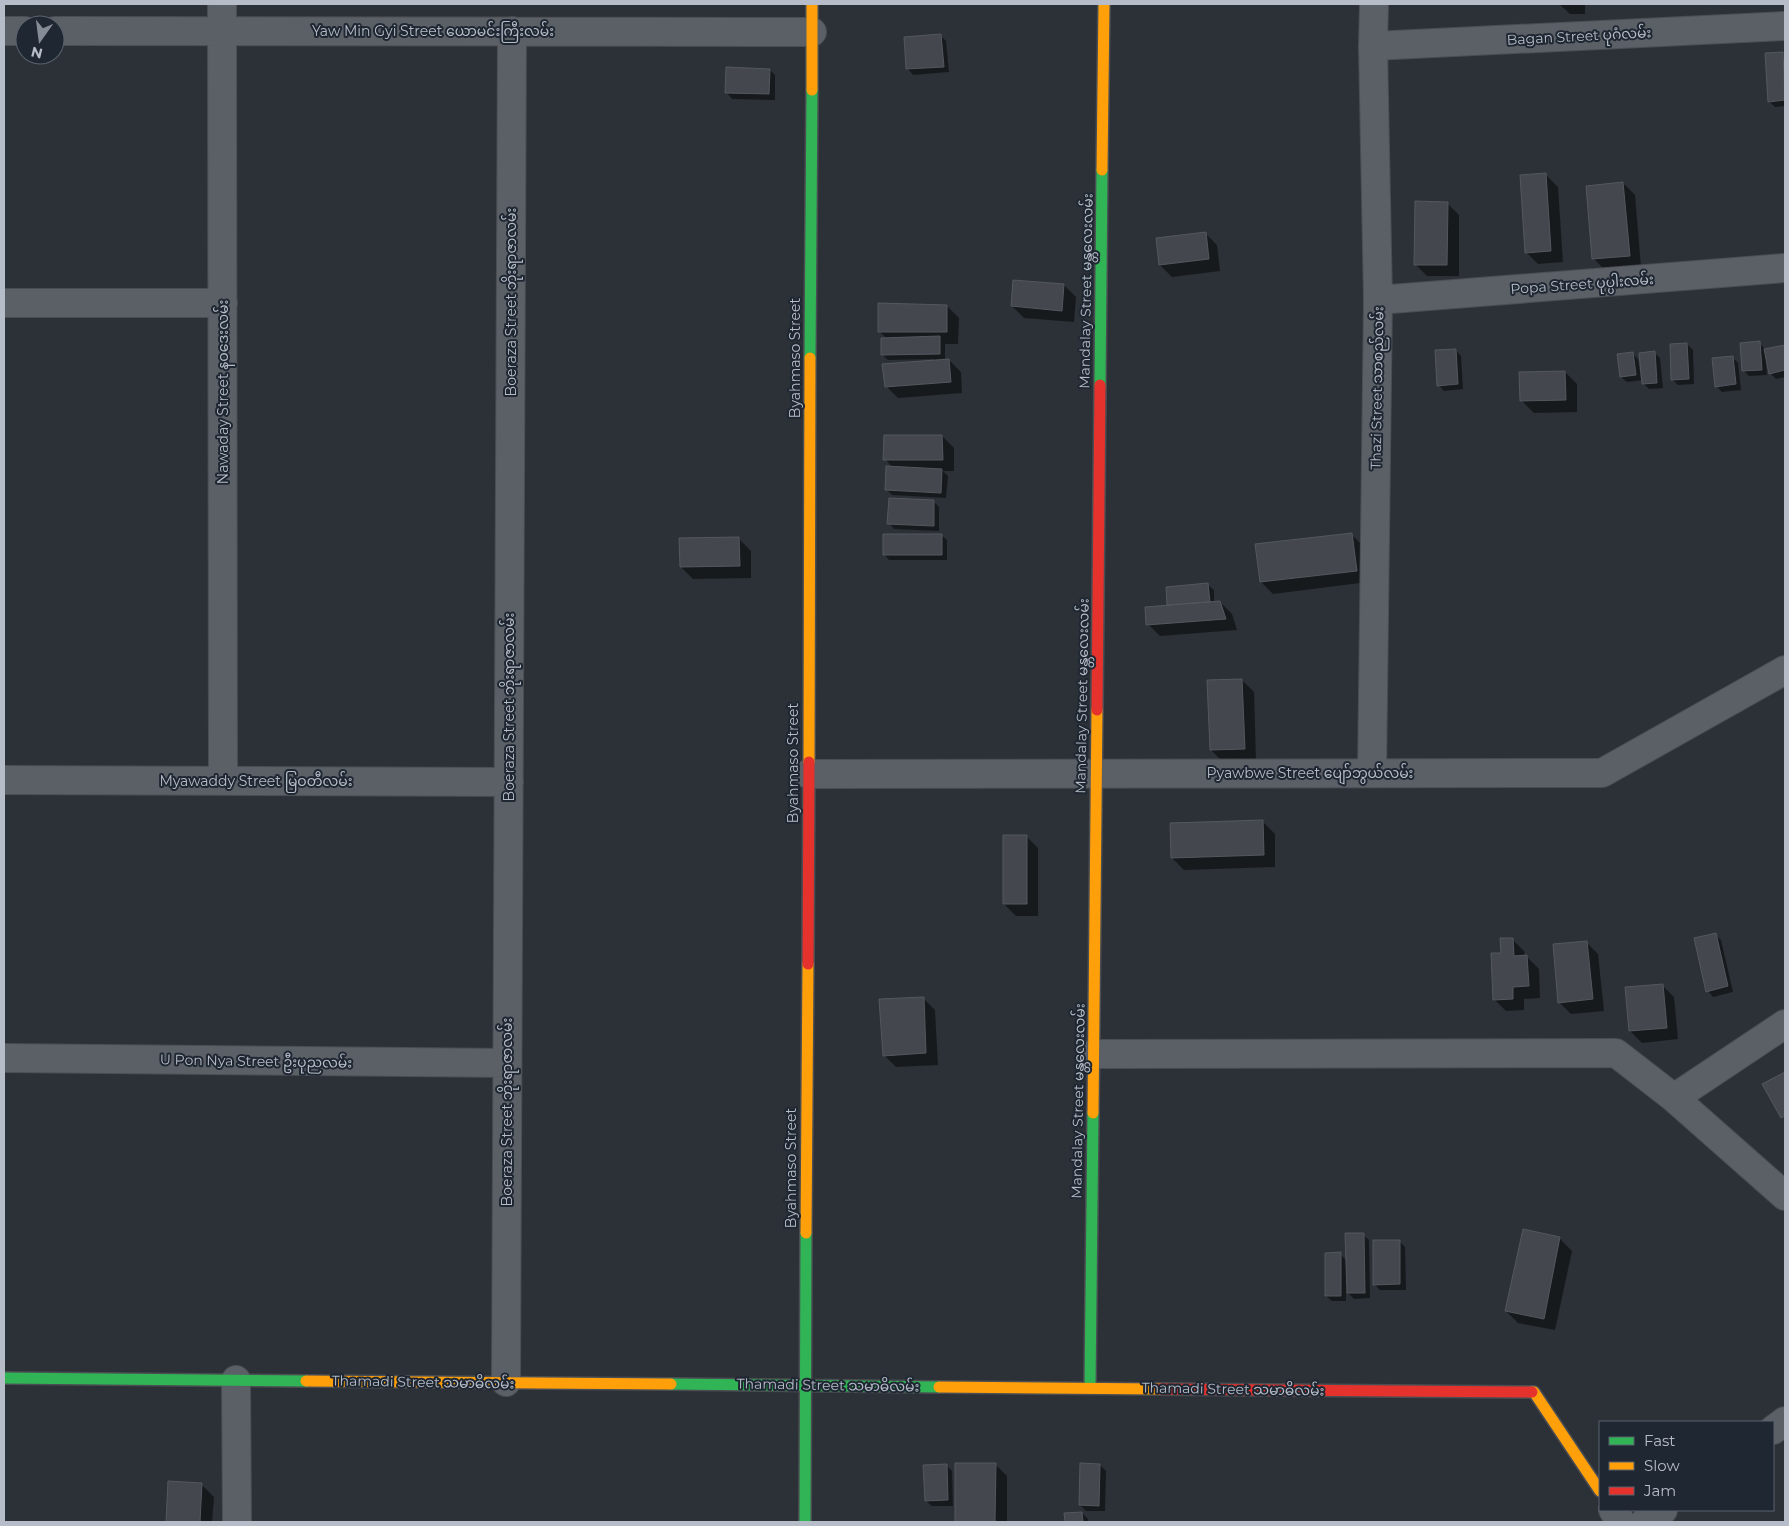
<svg xmlns="http://www.w3.org/2000/svg" width="1789" height="1526" font-family="Montserrat,'Noto Sans Myanmar',sans-serif">
<style>
.shadow{fill:#0007}
.building{fill:#44484e;stroke:#53585f}
.lines{fill:none;stroke-linecap:round;stroke-linejoin:round}
.street-casing{stroke:#4a4d52;stroke-width:30}
.fast-casing{stroke:#4a4d52;stroke-width:14}
.slow-casing{stroke:#4a4d52;stroke-width:14}
.jam-casing{stroke:#4a4d52;stroke-width:14}
.street{stroke:#5b5f66;stroke-width:28}
.fast{stroke:#30b455;stroke-width:11}
.slow{stroke:#ff9f0a;stroke-width:11}
.jam{stroke:#e5322d;stroke-width:11}
.labels{text-anchor:middle;dominant-baseline:central;stroke-width:4;stroke-linejoin:round;paint-order:stroke}
.street-label{font-size:14px;fill:#b6bdc8;stroke:#1f2732}
</style>
<rect width="100%" height="100%" fill="#2c3137"/>
<!-- shadow -->
<path class="shadow" d="M 1559,4 L 1585,4 L 1585,14 L 1570,14 Z
M 941,36 L 946,41 L 949,72 L 913,75 L 908,69 Z
M 1783,53 L 1785,56 L 1785,106 L 1775,107 L 1769,101 Z
M 770,70 L 775,75 L 775,100 L 732,99 L 727,93 Z
M 1546,175 L 1558,187 L 1563,262 L 1538,264 L 1526,252 Z
M 1623,183 L 1635,195 L 1641,267 L 1605,270 L 1593,258 Z
M 1447,203 L 1459,215 L 1459,276 L 1427,276 L 1415,264 Z
M 1205,233 L 1217,245 L 1220,271 L 1172,277 L 1160,265 Z
M 1064,285 L 1076,297 L 1074,322 L 1024,318 L 1012,306 Z
M 947,306 L 959,318 L 958,344 L 945,344 L 945,360 L 949,360 L 961,372 L 962,393 L 898,398 L 886,386 L 934,361 L 934,359 L 888,360 L 882,354 L 887,339 L 879,331 Z
M 1760,343 L 1765,350 L 1785,346 L 1785,377 L 1776,379 L 1770,373 L 1768,361 L 1766,362 L 1767,375 L 1749,376 L 1743,370 Z
M 1687,344 L 1693,350 L 1694,384 L 1678,385 L 1673,380 Z
M 1456,350 L 1461,356 L 1463,389 L 1444,391 L 1439,385 Z
M 1632,353 L 1638,359 L 1641,379 L 1643,379 L 1655,353 L 1660,358 L 1663,388 L 1649,389 L 1644,384 L 1643,380 L 1627,382 L 1621,377 Z
M 1732,357 L 1738,363 L 1741,390 L 1722,392 L 1716,386 Z
M 1565,372 L 1577,384 L 1577,412 L 1534,413 L 1522,401 Z
M 942,436 L 954,448 L 954,471 L 943,471 L 948,476 L 946,498 L 892,495 L 886,489 L 893,468 L 885,459 Z
M 934,502 L 939,507 L 939,531 L 894,529 L 889,523 Z
M 1351,534 L 1363,546 L 1368,582 L 1273,594 L 1261,582 Z
M 941,535 L 947,540 L 947,560 L 889,560 L 884,554 Z
M 739,539 L 751,551 L 751,578 L 693,579 L 681,567 Z
M 1208,585 L 1214,590 L 1214,602 L 1220,602 L 1232,614 L 1237,630 L 1160,636 L 1148,624 L 1170,606 L 1169,604 Z
M 1242,680 L 1254,692 L 1256,760 L 1223,762 L 1211,750 Z
M 1263,822 L 1275,834 L 1275,867 L 1184,870 L 1172,858 Z
M 1026,836 L 1038,848 L 1038,916 L 1016,916 L 1004,904 Z
M 1715,935 L 1721,940 L 1733,992 L 1713,997 L 1708,991 Z
M 1512,939 L 1524,951 L 1525,957 L 1527,957 L 1539,969 L 1540,998 L 1524,999 L 1524,1010 L 1506,1011 L 1494,999 Z
M 1586,942 L 1598,954 L 1604,1011 L 1571,1014 L 1559,1002 Z
M 1662,985 L 1674,997 L 1678,1039 L 1642,1043 L 1630,1031 Z
M 923,998 L 935,1010 L 938,1065 L 896,1067 L 884,1055 Z
M 1785,1073 L 1785,1120 L 1764,1085 Z
M 1524,1231 L 1560,1239 L 1572,1251 L 1555,1330 L 1518,1323 L 1506,1311 Z
M 1363,1235 L 1369,1240 L 1370,1298 L 1354,1299 L 1346,1291 L 1346,1301 L 1332,1301 L 1326,1296 L 1340,1254 L 1347,1261 Z
M 1399,1241 L 1405,1247 L 1406,1290 L 1380,1290 L 1374,1284 Z
M 956,1464 L 995,1464 L 1007,1476 L 1007,1522 L 956,1522 Z
M 946,1465 L 952,1471 L 953,1506 L 932,1506 L 926,1501 Z
M 1100,1465 L 1106,1471 L 1105,1511 L 1086,1511 L 1080,1505 Z
M 170,1482 L 202,1485 L 214,1497 L 212,1522 L 167,1522 Z
M 1082,1513 L 1088,1519 L 1088,1522 L 1066,1522 L 1066,1515 Z"/>
<!-- building -->
<path class="building" d="M 941,34 L 944,67 L 906,69 L 904,37 Z
M 1783,52 L 1785,100 L 1768,102 L 1765,53 Z
M 726,67 L 770,69 L 769,94 L 725,93 Z
M 1546,173 L 1551,251 L 1525,253 L 1520,175 Z
M 1623,182 L 1630,256 L 1592,259 L 1586,186 Z
M 1415,201 L 1448,202 L 1447,265 L 1414,265 Z
M 1206,232 L 1209,259 L 1159,265 L 1156,238 Z
M 1013,280 L 1064,284 L 1062,311 L 1011,306 Z
M 878,303 L 947,305 L 947,332 L 878,332 Z
M 940,336 L 940,354 L 881,355 L 881,338 Z
M 1760,341 L 1762,370 L 1742,371 L 1740,343 Z
M 1687,343 L 1689,379 L 1671,380 L 1670,344 Z
M 1785,345 L 1785,370 L 1769,374 L 1764,349 Z
M 1456,349 L 1458,384 L 1437,386 L 1435,350 Z
M 1655,351 L 1657,383 L 1642,384 L 1639,353 Z
M 1633,352 L 1636,375 L 1620,377 L 1617,354 Z
M 1733,356 L 1736,384 L 1715,387 L 1712,358 Z
M 949,359 L 951,382 L 885,387 L 882,364 Z
M 1565,371 L 1566,400 L 1520,401 L 1519,372 Z
M 884,435 L 942,435 L 943,460 L 883,460 Z
M 886,466 L 942,469 L 941,493 L 885,490 Z
M 889,498 L 934,500 L 934,526 L 887,524 Z
M 1352,533 L 1357,571 L 1260,582 L 1255,544 Z
M 883,534 L 942,534 L 942,555 L 883,555 Z
M 739,537 L 740,566 L 680,567 L 679,538 Z
M 1208,583 L 1210,602 L 1167,605 L 1166,587 Z
M 1220,601 L 1226,619 L 1146,625 L 1145,607 Z
M 1242,679 L 1245,749 L 1210,750 L 1207,680 Z
M 1263,820 L 1264,855 L 1171,858 L 1170,823 Z
M 1003,835 L 1027,835 L 1027,904 L 1003,904 Z
M 1716,933 L 1728,986 L 1706,992 L 1694,938 Z
M 1500,938 L 1513,938 L 1514,956 L 1527,955 L 1529,986 L 1513,987 L 1513,999 L 1493,1000 L 1491,953 L 1501,953 Z
M 1587,941 L 1593,999 L 1558,1003 L 1553,944 Z
M 1663,984 L 1667,1028 L 1629,1031 L 1625,987 Z
M 924,997 L 926,1053 L 883,1056 L 879,999 Z
M 1785,1072 L 1785,1116 L 1781,1118 L 1762,1084 Z
M 1523,1229 L 1560,1237 L 1544,1319 L 1505,1311 Z
M 1345,1233 L 1364,1233 L 1365,1293 L 1347,1293 Z
M 1373,1240 L 1400,1240 L 1400,1284 L 1373,1285 Z
M 1341,1252 L 1341,1296 L 1325,1296 L 1325,1253 Z
M 955,1463 L 996,1463 L 995,1522 L 955,1522 Z
M 1080,1463 L 1100,1464 L 1099,1506 L 1079,1505 Z
M 947,1464 L 948,1500 L 925,1501 L 923,1465 Z
M 168,1481 L 202,1483 L 200,1522 L 166,1522 Z
M 1082,1512 L 1083,1522 L 1065,1522 L 1064,1513 Z"/>
<g class="lines">
<defs>
<path id="street" d="M 222,4 L 223,781
M 4,31 L 25,31
M 55,31 L 812,32
M 1373,46 L 1785,26
M 1378,300 L 1785,268
M 4,303 L 223,303
M 1372,773 L 1378,300 L 1373,46 L 1374,4
M 808,774 L 1602,773 L 1785,670
M 4,780 L 509,782
M 1093,1054 L 1616,1053 L 1674,1098 L 1785,1196
M 4,1058 L 507,1063
M 1674,1098 L 1785,1024
M 236,1380 L 237,1522
M 506,1382 L 512,31
M 1773,1430 L 1785,1421
M 1613,1510 L 1621,1522
M 1645,1522 L 1663,1510"/>
<path id="fast" d="M 810,358 L 812,90
M 1100,385 L 1102,170
M 4,1378 L 306,1381
M 671,1384 L 939,1387
M 1090,1388 L 1093,1113
M 805,1522 L 806,1233"/>
<path id="slow" d="M 812,90 L 812,4
M 1102,170 L 1104,4
M 809,762 L 810,358
M 1093,1113 L 1097,710
M 806,1233 L 808,964
M 306,1381 L 671,1384
M 939,1387 L 1160,1389
M 1532,1392 L 1534,1392 L 1600,1491"/>
<path id="jam" d="M 1097,710 L 1100,385
M 808,964 L 809,762
M 1160,1389 L 1532,1392"/>
</defs>
<!-- street casing -->
<use href="#street" class="street-casing"/>
<!-- fast casing -->
<use href="#fast" class="fast-casing"/>
<!-- slow casing -->
<use href="#slow" class="slow-casing"/>
<!-- jam casing -->
<use href="#jam" class="jam-casing"/>
<!-- street -->
<use href="#street" class="street"/>
<!-- fast -->
<use href="#fast" class="fast"/>
<!-- slow -->
<use href="#slow" class="slow"/>
<!-- jam -->
<use href="#jam" class="jam"/>
</g>
<g class="labels">
<!-- street labels -->
<g class="street-label">
<text x="433" y="31">Yaw Min Gyi Street ယောမင်းကြီးလမ်း</text>
<text transform="translate(1579 36) rotate(-3)">Bagan Street ပုဂံလမ်း</text>
<text transform="translate(1582 284) rotate(-4)">Popa Street ပုပ္ပါးလမ်း</text>
<text transform="translate(1086 291) rotate(-89)">Mandalay Street မန္တလေးလမ်း</text>
<text transform="translate(511 302) rotate(-90)">Boeraza Street ဘိုးရာဇာလမ်း</text>
<text transform="translate(795 358) rotate(-90)">Byahmaso Street</text>
<text transform="translate(1377 388) rotate(-89)">Thazi Street သာစည်လမ်း</text>
<text transform="translate(223 392) rotate(-90)">Nawaday Street နဝဒေးလမ်း</text>
<text transform="translate(1082 696) rotate(-89)">Mandalay Street မန္တလေးလမ်း</text>
<text transform="translate(509 707) rotate(-90)">Boeraza Street ဘိုးရာဇာလမ်း</text>
<text transform="translate(793 763) rotate(-90)">Byahmaso Street</text>
<text x="1310" y="773">Pyawbwe Street ပျော်ဘွယ်လမ်း</text>
<text x="256" y="781">Myawaddy Street မြဝတီလမ်း</text>
<text transform="translate(256 1061) rotate(1)">U Pon Nya Street ဦးပုညလမ်း</text>
<text transform="translate(1078 1101) rotate(-89)">Mandalay Street မန္တလေးလမ်း</text>
<text transform="translate(507 1112) rotate(-90)">Boeraza Street ဘိုးရာဇာလမ်း</text>
<text transform="translate(791 1168) rotate(-90)">Byahmaso Street</text>
<text transform="translate(423 1382) rotate(1)">Thamadi Street သမာဓိလမ်း</text>
<text transform="translate(828 1385) rotate(1)">Thamadi Street သမာဓိလမ်း</text>
<text transform="translate(1233 1389) rotate(1)">Thamadi Street သမာဓိလမ်း</text>
</g>
</g>
<!-- border -->
<rect width="1789" height="1526" fill="none" stroke="#b6bdc8" stroke-width="10"/>
<!-- legend -->
<rect x="1599" y="1421" width="175" height="90" fill="#1f2732" stroke="#5b636e"/>
<rect x="1609" y="1437" width="25" height="8" fill="#30b455" stroke="#5b636e"/>
<text x="1644" y="1446" font-size="15" fill="#b6bdc8">Fast</text>
<rect x="1609" y="1462" width="25" height="8" fill="#ff9f0a" stroke="#5b636e"/>
<text x="1644" y="1471" font-size="15" fill="#b6bdc8">Slow</text>
<rect x="1609" y="1487" width="25" height="8" fill="#e5322d" stroke="#5b636e"/>
<text x="1644" y="1496" font-size="15" fill="#b6bdc8">Jam</text>
<!-- north arrow -->
<g transform="translate(40 40) rotate(194)"><circle r="24" fill="#1f2732" stroke="#5b636e"/>
<path d="M0-4L9 19L0 12L-9 19Z" fill="#868c95"/>
<text y="-8" font-size="14" font-weight="bold" text-anchor="middle" fill="#b6bdc8">N</text>
</g>
</svg>
